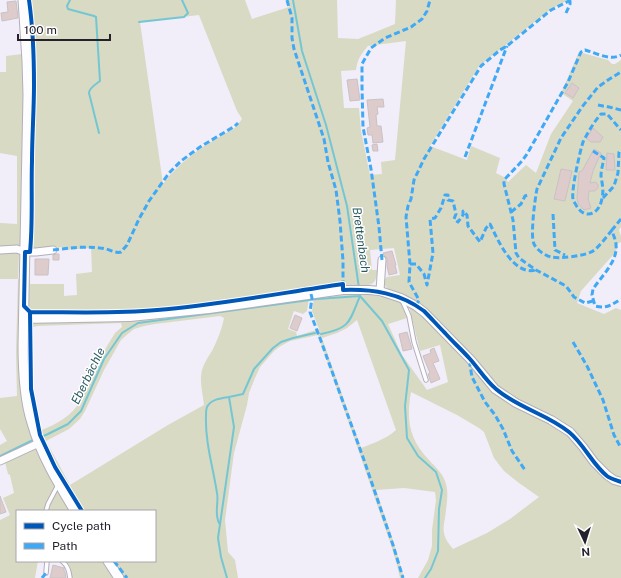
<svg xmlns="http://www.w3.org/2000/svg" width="621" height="578" font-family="'Public Sans',sans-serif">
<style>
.green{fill:#d8dac4;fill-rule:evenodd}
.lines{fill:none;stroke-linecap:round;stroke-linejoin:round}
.stream{stroke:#75c6d3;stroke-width:2}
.building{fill:#ddcccb;stroke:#c9c2c5}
.service-casing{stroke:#b3afba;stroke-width:5.5}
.minor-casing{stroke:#b3afba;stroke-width:9}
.tertiary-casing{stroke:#b3afba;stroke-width:10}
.secondary-casing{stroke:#b3afba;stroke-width:11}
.service{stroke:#fdfcfe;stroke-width:3.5}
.minor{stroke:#fdfcfe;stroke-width:7}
.tertiary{stroke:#fdfcfe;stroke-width:8}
.secondary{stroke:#fdfcfe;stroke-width:9}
.quiet{stroke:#3fa9f5;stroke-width:3;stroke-dasharray:6 3;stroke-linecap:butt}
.cycleway-casing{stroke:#fff;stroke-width:6}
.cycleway{stroke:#0057b8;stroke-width:4}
.labels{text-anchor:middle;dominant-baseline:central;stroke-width:3;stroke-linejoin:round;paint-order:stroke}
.water-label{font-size:12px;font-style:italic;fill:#2a5b61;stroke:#fff}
</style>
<rect width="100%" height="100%" fill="#f1edf9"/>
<!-- green -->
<path class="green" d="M 26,0 L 245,0 L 252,19 L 289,7 L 287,0 L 337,0 L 338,38 L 358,39 L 373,33 L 395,24 L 396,0 L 568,0 L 551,9 L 479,66 L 430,146 L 467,160 L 471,146 L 500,158 L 496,173 L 504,177 L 508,182 L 526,165 L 536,173 L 551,134 L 573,101 L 561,93 L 579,52 L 608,60 L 612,64 L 615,64 L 621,60 L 621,227 L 619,230 L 621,236 L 621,242 L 617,244 L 617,249 L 613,255 L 581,291 L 577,303 L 604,314 L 616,308 L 621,310 L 621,578 L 418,578 L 428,560 L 432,546 L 432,530 L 436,500 L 435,492 L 404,488 L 376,490 L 394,543 L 404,578 L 400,578 L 397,565 L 391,545 L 358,449 L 318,335 L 290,341 L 279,347 L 274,351 L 260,367 L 255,378 L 249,393 L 247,405 L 234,453 L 225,520 L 228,552 L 235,560 L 238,578 L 72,578 L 70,567 L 65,561 L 155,561 L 155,511 L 17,511 L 17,561 L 38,561 L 35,578 L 0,578 L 0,520 L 10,515 L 3,498 L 14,493 L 10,475 L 8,474 L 5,462 L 0,458 L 0,445 L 7,441 L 0,429 L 0,398 L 17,396 L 16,352 L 18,279 L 0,279 L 0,251 L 17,252 L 19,254 L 18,279 L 30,279 L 30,284 L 64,284 L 64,296 L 77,295 L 76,274 L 92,272 L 91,248 L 64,250 L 63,247 L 32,250 L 34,240 L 33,211 L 23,211 L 21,245 L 19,247 L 0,248 L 0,223 L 17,224 L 17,156 L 0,153 L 0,72 L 6,72 L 6,56 L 22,54 ZM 199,15 L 237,111 L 241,117 L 242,119 L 236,127 L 201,148 L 182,163 L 170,175 L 163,184 L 140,22 ZM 406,41 L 395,160 L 381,162 L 382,174 L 370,175 L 361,131 L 359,108 L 344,108 L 341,71 L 356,70 C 357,60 361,54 368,46 ZM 394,248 L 400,275 L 387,277 L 385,279 C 383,284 385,287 389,289 L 411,298 L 409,306 L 420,351 L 440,345 L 448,382 L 427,390 L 402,355 L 388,324 L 407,318 C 406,314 405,308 402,304 C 400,301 397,300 394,299 C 381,294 368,294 354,294 L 354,285 C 368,285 377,288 377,270 L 372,270 L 370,250 ZM 309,298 L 314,298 L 312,311 L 319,329 L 297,336 L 296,332 L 288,329 L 294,311 L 303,314 L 307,311 ZM 220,316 L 224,318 C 222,329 217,341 212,351 C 208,357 204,363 202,370 C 199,381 203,394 204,405 L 168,425 L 70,485 L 46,441 L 69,429 L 80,419 L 85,411 L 104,370 L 121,340 L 129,333 L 134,329 L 144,326 L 155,324 ZM 357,320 L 396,430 C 386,439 374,443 361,448 L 322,338 L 337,333 L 347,328 ZM 121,323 L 122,327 L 115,333 L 107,346 L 77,406 C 68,418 56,424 42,430 C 37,412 32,393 31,374 C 30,359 31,344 31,330 L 33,327 L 38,326 ZM 411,392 L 457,415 L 479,428 L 484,432 L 494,458 L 504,471 L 519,483 L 539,497 L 510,519 L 487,533 L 453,549 C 449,544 445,539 444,533 C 443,528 444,523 445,518 C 446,508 449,494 446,484 C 443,473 436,468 429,460 C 409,439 406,420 411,392 Z"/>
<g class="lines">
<!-- stream -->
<path class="stream" d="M 70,0 L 67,6 L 68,9 L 94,16 L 96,17 L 100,81 C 96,84 89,88 89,93 L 99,133
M 293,0 L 302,51 L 326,125 L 347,206 L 359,288
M 139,22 L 184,17 L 188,13 L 182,0
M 359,293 L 360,296 L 382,321 L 409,370 L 405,406 L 407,438 L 418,456 L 436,472 L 442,490 L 439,509 L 438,551 L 431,569 L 425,578
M 39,438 L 48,434 L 68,424 L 81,411 L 104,359 L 122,333 L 138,323 L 317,299 L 360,296 C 349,322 351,328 321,334
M 0,456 L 35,439
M 219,523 C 214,513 219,503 217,493 C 213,467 205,442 206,416 C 206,413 206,409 207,407 C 211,399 222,398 229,397
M 227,578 L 221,557 L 218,538 L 234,427 L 229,397 L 243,394 L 254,369 L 273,348 L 281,342 L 293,338 L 315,333"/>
</g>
<!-- building -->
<path class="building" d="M 16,1 L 18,18 L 2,21 L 1,13 L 8,12 L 7,2 Z
M 357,79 L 360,100 L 350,101 L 347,80 Z
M 572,83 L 579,88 L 573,98 L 565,93 Z
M 383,99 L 384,107 L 377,107 L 378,114 L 376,115 L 377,126 L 381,126 L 383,142 L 373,143 L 372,135 L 368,135 L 367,128 L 370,127 L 367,100 Z
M 593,128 L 603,137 L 600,142 L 591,142 L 586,138 Z
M 377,144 L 378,151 L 373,151 L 372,145 Z
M 594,149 L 601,153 L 593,171 L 590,183 L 596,182 L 598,185 L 598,188 L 595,191 L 589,191 L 588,199 L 591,208 L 584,210 L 578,203 L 577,198 L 579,172 L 582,171 Z
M 607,153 L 614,154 L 615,170 L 606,170 Z
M 561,169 L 572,171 L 565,201 L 554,199 Z
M 392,251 L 396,265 L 395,265 L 397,273 L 389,275 L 387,266 L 387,258 L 384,256 L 383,253 Z
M 56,254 L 59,254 L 59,260 L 53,260 L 53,255 Z
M 35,259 L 49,259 L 48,275 L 35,275 Z
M 295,315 L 302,318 L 297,331 L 290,328 Z
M 407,332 L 412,349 L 403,351 L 399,334 Z
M 434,348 L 439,361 L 433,363 L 440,379 L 431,383 L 428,374 L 430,373 L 423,356 L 431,353 L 430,350 Z
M 0,496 L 6,512 L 0,514 Z
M 53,565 L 64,568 L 64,570 L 65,572 L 66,578 L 50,578 Z"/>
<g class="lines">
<defs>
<path id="service" d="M 402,300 L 409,316 L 414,342 L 426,380
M 46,511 L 48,504 L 58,485
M 62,561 C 68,566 69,571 70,578
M 46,573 L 47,561"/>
<path id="minor" d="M 0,250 L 17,249 L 25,252 L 36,252 L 53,250
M 380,291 L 382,260
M 0,461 L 39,443"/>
<path id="tertiary" d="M 23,319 L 130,317 L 209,309 L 343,290 L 369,290 L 380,291 L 401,298 L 416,306 L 425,313 L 471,360 L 495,389 L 516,403 L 551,420 L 570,432 L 583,447 L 594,462 L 607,475 L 614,480 L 621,482"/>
<path id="secondary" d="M 23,0 L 27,61 L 28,95 L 23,345 C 23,371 24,398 32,423 C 41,455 58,483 75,511
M 108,561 L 119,578"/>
</defs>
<!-- service casing -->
<use href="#service" class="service-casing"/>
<!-- minor casing -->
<use href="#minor" class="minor-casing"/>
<!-- tertiary casing -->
<use href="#tertiary" class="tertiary-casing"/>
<!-- secondary casing -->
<use href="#secondary" class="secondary-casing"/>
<!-- service -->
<use href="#service" class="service"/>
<!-- minor -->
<use href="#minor" class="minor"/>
<!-- tertiary -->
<use href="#tertiary" class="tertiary"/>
<!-- secondary -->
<use href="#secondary" class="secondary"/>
<!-- quiet -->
<path class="quiet" d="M 287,0 L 292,18 L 292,38 L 294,49 L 324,139 L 328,162 L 336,190 L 340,221 L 343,261 L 343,287
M 566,13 L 570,4 L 570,1
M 598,105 L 603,106 L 605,106 L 621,110
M 593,151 L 604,158 C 603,164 601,170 601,176 C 602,183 604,191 602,198 C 600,214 585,221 576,205 C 575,203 573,201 573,199 C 571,191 580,151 583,142 C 588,132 594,122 601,114 L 607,114 L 621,130
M 465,157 L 507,46
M 603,198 L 614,186 L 618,173 L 619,152 L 621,150
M 511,212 L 521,204 L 525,196 L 528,195
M 553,214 L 555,250 L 565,255
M 621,219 L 612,230 C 613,235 616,240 616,245 C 618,261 601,277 593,289 L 592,295 L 595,306 C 607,309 611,305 621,299
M 612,230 C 607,236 597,250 591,252 C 583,256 560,259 551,257 C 544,255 537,250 534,244 C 530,237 535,198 537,189 L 561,138 L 582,107 L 598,87 L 608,80 L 621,72
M 53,250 C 69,248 85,246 100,248 C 108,248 115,254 121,252 L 127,245 L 139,219 L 149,201 L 169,173 L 181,161 L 200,147 L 235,126 L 238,123
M 382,260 L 379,227 L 371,169 L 363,127 L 362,86 L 362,64 L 371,48 L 385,38 L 411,27 L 422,19 L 427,11 L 430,0
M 410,264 L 416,264 L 424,274 L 427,285 L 433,253 L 430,219 L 435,218 L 441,208 L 445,195 L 448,195 L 448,200 L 453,201 L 456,214 L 454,219 L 458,222 L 463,215 L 463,211 L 467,215 L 468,226 L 480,242 L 486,228 L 490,224 C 498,240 513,276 536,270
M 311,294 L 312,298 L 310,312 L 321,341 L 364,460 L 393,545 L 403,578
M 593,301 L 585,303 L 574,297 L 566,286 L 536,270 L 519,258 L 516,253 L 513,220 L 504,184 L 504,180 L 522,161 L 527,154 L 568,82 L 581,52 L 585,50 C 596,53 610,61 621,55
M 416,306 L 419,300 L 409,282 L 410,264 L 406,217 L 408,206 L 411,199 L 414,180 L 424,159 L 481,66 L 500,50 L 507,46 L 551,10 L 571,0
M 573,342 L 587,366 L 603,400 L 614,435 L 621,448
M 472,361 L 470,365 L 472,377 L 485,402 L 495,415 L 503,429 L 512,451 L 525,470
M 114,561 L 127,578
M 42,578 L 46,573"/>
<defs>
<path id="cycleway" d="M 29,0 C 33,28 34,57 34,85 C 34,110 32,136 32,161 C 31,191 33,222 30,252 L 25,252 L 24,306 L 30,312 C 72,312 115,314 157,310 C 219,305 281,293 343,284 L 343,290 C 373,289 400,293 424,311 C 431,318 438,326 445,333 C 453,342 462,350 470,359 C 479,369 486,381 496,389 C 518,408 547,414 569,432 C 584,444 592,464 607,476 C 611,479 616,480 621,482
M 30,312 L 31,389 L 40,435 L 55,467 L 82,511"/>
</defs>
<!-- cycleway casing -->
<use href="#cycleway" class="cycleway-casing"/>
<!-- cycleway -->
<use href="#cycleway" class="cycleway"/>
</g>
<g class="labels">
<!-- water labels -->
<g class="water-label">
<text transform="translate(361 240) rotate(82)">Brettenbach</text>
<text transform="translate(88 376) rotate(-64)">Eberbächle</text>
</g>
</g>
<!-- legend -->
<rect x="16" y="510" width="140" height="52" fill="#ffffff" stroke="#a8a6ab"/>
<rect x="24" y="523" width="20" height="6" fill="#0057b8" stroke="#a8a6ab"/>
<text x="52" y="530" font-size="12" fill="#25212c">Cycle path</text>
<rect x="24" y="543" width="20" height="6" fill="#3fa9f5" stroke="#a8a6ab"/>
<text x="52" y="550" font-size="12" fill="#25212c">Path</text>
<!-- north arrow -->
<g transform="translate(585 542) rotate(176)" stroke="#ffffff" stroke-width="3" paint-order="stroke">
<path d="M0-3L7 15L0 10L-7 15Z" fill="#25212c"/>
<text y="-6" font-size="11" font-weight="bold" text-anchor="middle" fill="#25212c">N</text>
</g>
<!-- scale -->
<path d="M18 34v6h92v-6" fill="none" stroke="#25212c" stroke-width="2"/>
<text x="24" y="34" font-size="12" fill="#25212c" stroke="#ffffff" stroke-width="3" paint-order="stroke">100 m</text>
</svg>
